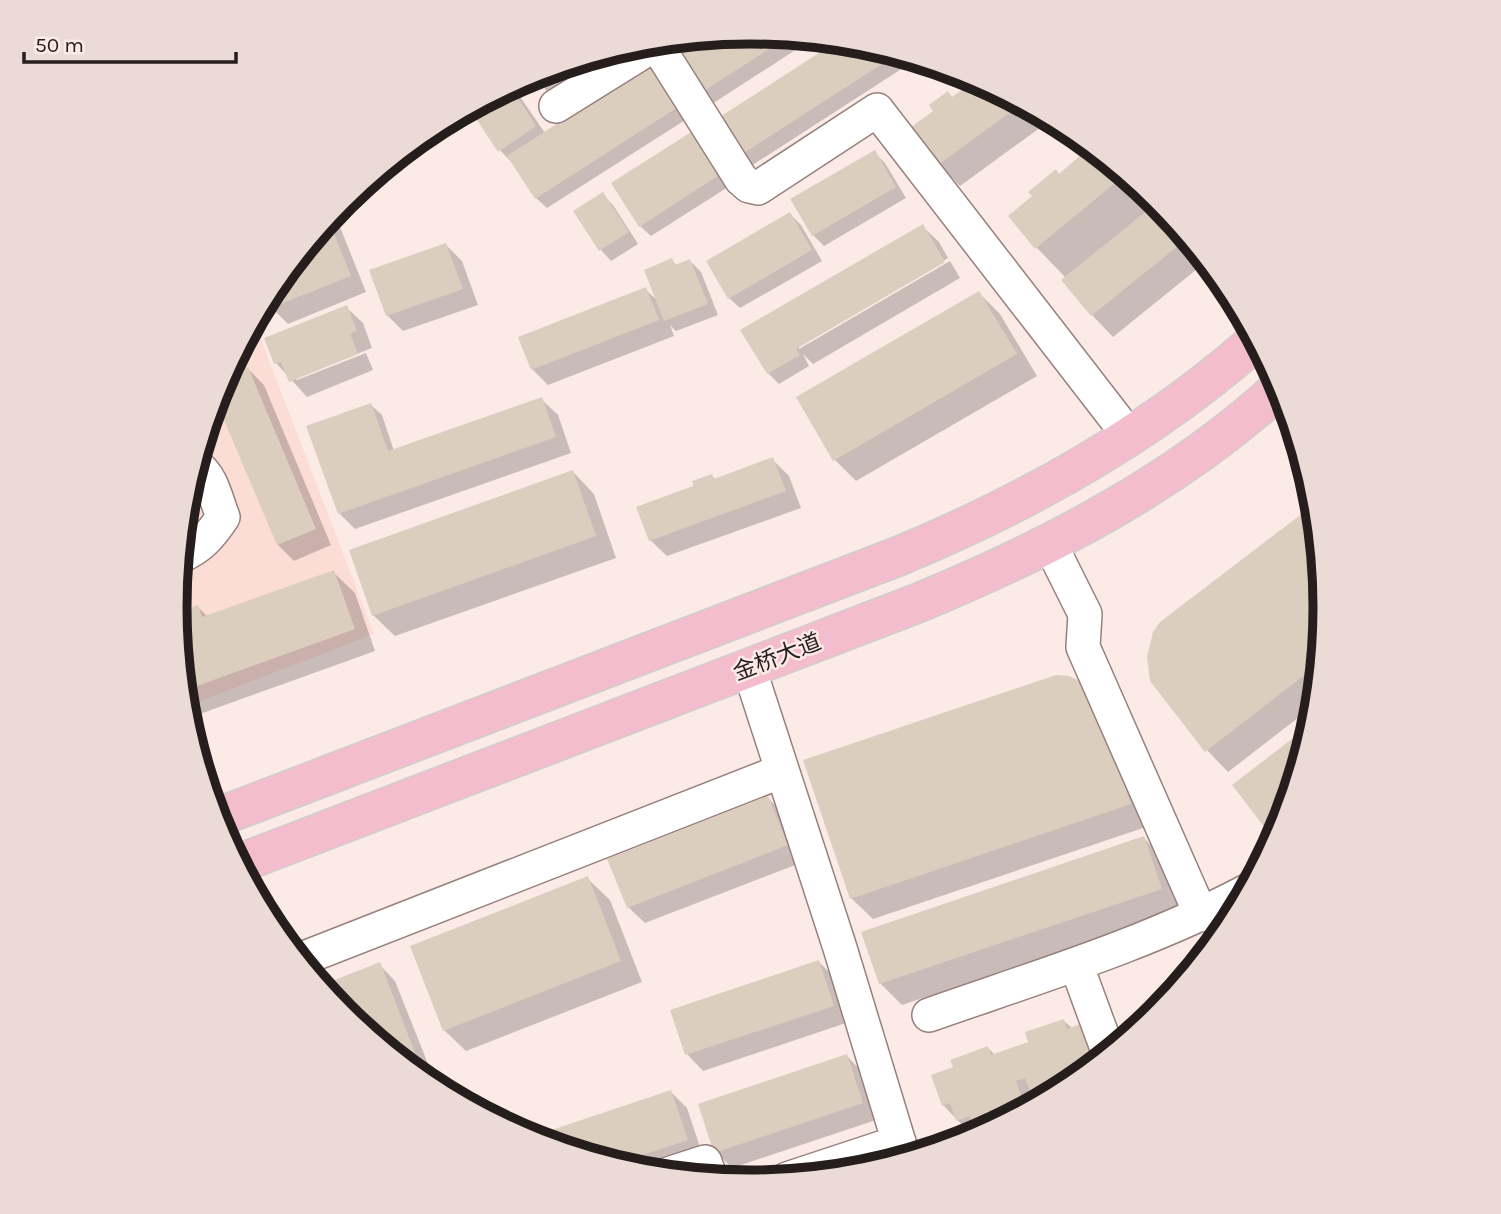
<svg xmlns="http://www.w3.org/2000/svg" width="1501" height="1214" font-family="Karla,'Noto Sans SC',sans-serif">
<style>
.built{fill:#fcddd6}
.shadow{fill:#0003}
.building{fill:#dccebf}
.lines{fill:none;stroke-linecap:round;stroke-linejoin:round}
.minor-casing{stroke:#96817d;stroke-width:36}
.highway-casing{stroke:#cfcecd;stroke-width:41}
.minor{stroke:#fff;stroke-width:33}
.highway{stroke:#f4bdce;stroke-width:38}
.labels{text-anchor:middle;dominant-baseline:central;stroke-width:5;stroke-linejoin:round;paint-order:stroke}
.street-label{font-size:23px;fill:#261e1c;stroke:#fceae6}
.rim{fill:none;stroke:#261e1c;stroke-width:9}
</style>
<rect width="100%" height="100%" fill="#fceae6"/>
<!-- built -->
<path class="built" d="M 254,321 L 374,634 L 185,707 L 175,607 L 186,494 L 219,386 Z"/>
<!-- shadow -->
<path class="shadow" d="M 751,32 L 814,38 L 712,104 L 701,93 L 695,37 Z
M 842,41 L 863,43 L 917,59 L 751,166 L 740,155 Z
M 628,46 L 550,95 L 533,74 Z
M 652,64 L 690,117 L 547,208 L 536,198 L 516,167 L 500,150 L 470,107 L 512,85 L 545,133 Z
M 979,80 L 1052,119 L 960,186 L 939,164 L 953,98 Z
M 698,129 L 736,182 L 651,236 L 640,226 Z
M 1089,144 L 1158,200 L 1207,261 L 1113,337 L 1092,315 L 1066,278 L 1037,248 L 1010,216 L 1086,154 Z
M 874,152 L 885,163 L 906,198 L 824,246 L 813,235 L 793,199 Z
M 602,194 L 613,205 L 638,244 L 611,261 L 601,250 L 575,211 Z
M 334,212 L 366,292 L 288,324 L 271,307 L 267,297 L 272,287 Z
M 790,214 L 801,225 L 822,261 L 740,308 L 729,298 Z
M 922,226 L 939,242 L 948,258 L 799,345 L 799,349 L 950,261 L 960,278 L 813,364 L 803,354 L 809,366 L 779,384 L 768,373 Z
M 446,245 L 462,261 L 478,305 L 403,331 L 387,315 Z
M 672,260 L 677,266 L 690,261 L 701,272 L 718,315 L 676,331 L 670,325 L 674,336 L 548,385 L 532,369 L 646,290 L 658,301 Z
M 979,293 L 1000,314 L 1037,376 L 856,481 L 835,460 L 799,398 Z
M 346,307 L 363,323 L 372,348 L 295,378 L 297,380 L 366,353 L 373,370 L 307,397 L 276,363 Z
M 248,369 L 264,385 L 331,545 L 294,561 L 278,545 L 216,397 L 223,380 Z
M 541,399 L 558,415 L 571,453 L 355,529 L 339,513 L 371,405 L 382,415 L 394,451 Z
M 773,460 L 789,476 L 801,508 L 667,556 L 650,540 L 712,476 L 716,480 Z
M 573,472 L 594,494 L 616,558 L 395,636 L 373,615 Z
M 1316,505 L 1326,607 L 1316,704 L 1228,772 L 1207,750 Z
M 333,572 L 355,593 L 375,651 L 186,719 L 177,628 L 192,623 L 198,607 L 208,617 Z
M 1068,678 L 1152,825 L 873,919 L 851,898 Z
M 1313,725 L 1282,828 L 1276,838 L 1235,785 Z
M 768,798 L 784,814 L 803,862 L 645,923 L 628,907 Z
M 1144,838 L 1165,860 L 1182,910 L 902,1005 L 880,983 Z
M 588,879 L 610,900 L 642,982 L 466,1051 L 444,1030 Z
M 819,962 L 835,978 L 849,1022 L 703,1071 L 687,1054 L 672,1011 Z
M 379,964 L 395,981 L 438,1089 L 349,1018 Z
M 1064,1021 L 1105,1057 L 1070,1086 L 1040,1102 L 1034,1096 L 1031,1098 L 1034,1105 L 974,1137 L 943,1105 L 955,1068 L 988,1048 L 995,1055 L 1030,1043 Z
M 847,1056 L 863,1073 L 879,1119 L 732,1168 L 716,1152 Z
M 671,1092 L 687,1108 L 703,1156 L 653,1173 L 638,1171 L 530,1139 Z"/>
<!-- building -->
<path class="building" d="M 751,32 L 791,35 L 699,94 L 671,50 L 691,37 Z
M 839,40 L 863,43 L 899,53 L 739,156 L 715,120 Z
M 574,62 L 538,86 L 532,75 L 565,65 Z
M 653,62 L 681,105 L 535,199 L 507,156 Z
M 977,79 L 1023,103 L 938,165 L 910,128 L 933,111 L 929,105 L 948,91 L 952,97 Z
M 510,86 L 536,126 L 498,152 L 469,108 Z
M 699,127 L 727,170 L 639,227 L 611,183 Z
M 1087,142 L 1126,174 L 1035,249 L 1008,216 L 1032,196 L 1028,192 L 1056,169 L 1059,174 L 1083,153 L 1080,149 Z
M 875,150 L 896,187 L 812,236 L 790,199 Z
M 603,192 L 629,232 L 599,251 L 573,211 Z
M 1159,201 L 1188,238 L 1091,316 L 1061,280 Z
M 790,212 L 812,250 L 728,299 L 706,261 Z
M 328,219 L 351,276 L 270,308 L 266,299 L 272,287 Z
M 923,224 L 945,262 L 796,349 L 800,355 L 767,374 L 740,330 Z
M 446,243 L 463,289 L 386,316 L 369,270 Z
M 672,258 L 675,265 L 690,259 L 708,304 L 664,321 L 644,270 Z
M 646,287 L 659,320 L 531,370 L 518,337 Z
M 979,291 L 1017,354 L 833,461 L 796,397 Z
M 347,305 L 357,331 L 350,334 L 358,354 L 289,382 L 281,362 L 274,364 L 264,338 Z
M 248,367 L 316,529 L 277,545 L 215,399 L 224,377 Z
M 542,397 L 556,437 L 338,514 L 306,426 L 371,403 L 388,451 Z
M 773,457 L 786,491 L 649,541 L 636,507 L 693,486 L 692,481 L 712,474 L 714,479 Z
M 573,470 L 596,536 L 372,616 L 349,550 Z
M 1316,503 L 1326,607 L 1320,663 L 1205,752 L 1150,681 L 1147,657 L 1153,632 L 1160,622 Z
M 334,570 L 355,629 L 183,691 L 177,626 L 190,622 L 185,610 L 198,605 L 202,617 Z
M 1056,675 L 1069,676 L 1080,681 L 1095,695 L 1131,804 L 850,899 L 803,760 Z
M 1314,722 L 1282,828 L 1272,837 L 1232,785 Z
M 768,796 L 788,845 L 627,908 L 607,859 Z
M 1144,836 L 1162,889 L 879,984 L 861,932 Z
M 588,876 L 621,961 L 443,1031 L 410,946 Z
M 819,960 L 834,1006 L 685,1055 L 670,1010 Z
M 380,962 L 424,1076 L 421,1077 L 346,1016 L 332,981 Z
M 1064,1019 L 1067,1029 L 1083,1023 L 1094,1055 L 1086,1058 L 1090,1070 L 1070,1086 L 1048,1096 L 1047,1091 L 1032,1096 L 1025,1078 L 1016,1081 L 1022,1099 L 1006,1104 L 1007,1108 L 971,1120 L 970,1116 L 956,1121 L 950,1103 L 942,1106 L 931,1075 L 953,1067 L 950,1060 L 988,1046 L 991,1055 L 1028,1042 L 1025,1032 Z
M 847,1054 L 863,1103 L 714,1153 L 698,1104 Z
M 671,1090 L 688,1140 L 615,1164 L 528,1138 Z"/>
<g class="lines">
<defs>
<path id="minor" d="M 656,44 L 741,179 L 749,186 L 758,188 L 877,110 L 1130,437
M 556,106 L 662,40
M 1050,544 L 1085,614 L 1083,647 L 1201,915
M 180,556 C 200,548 211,535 223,517 C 216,500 212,475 195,465
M 749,668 L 840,948 L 904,1159
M 299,960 L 782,771
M 1076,964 L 1109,1054
M 929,1015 C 1037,977 1147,944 1249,890
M 668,1174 L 705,1162 L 711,1179
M 787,1179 L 899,1142"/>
<path id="highway" d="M 216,818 L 899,556 C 1029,502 1151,434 1257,340
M 238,864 L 918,603 C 1047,550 1178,482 1282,386"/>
</defs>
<!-- minor casing -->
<use href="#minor" class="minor-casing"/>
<!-- highway casing -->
<use href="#highway" class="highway-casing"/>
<!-- minor -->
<use href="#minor" class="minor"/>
<!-- highway -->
<use href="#highway" class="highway"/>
</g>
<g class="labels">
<!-- street labels -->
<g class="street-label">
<text transform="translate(777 657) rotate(-21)">金桥大道</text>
</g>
</g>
<!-- crop -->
<path d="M0 0H1501V1214H0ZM187 607a563 563 0 1 1 1126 0a563 563 0 1 1-1126 0Z" fill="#ebdad6" fill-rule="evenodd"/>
<path class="rim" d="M187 607a563 563 0 1 1 1126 0a563 563 0 1 1-1126 0Z"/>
<!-- scale -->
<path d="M24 52v10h212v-10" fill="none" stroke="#261e1c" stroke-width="3.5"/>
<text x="35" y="52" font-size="21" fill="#261e1c" stroke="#fceae6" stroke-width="5" paint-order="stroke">50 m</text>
</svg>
